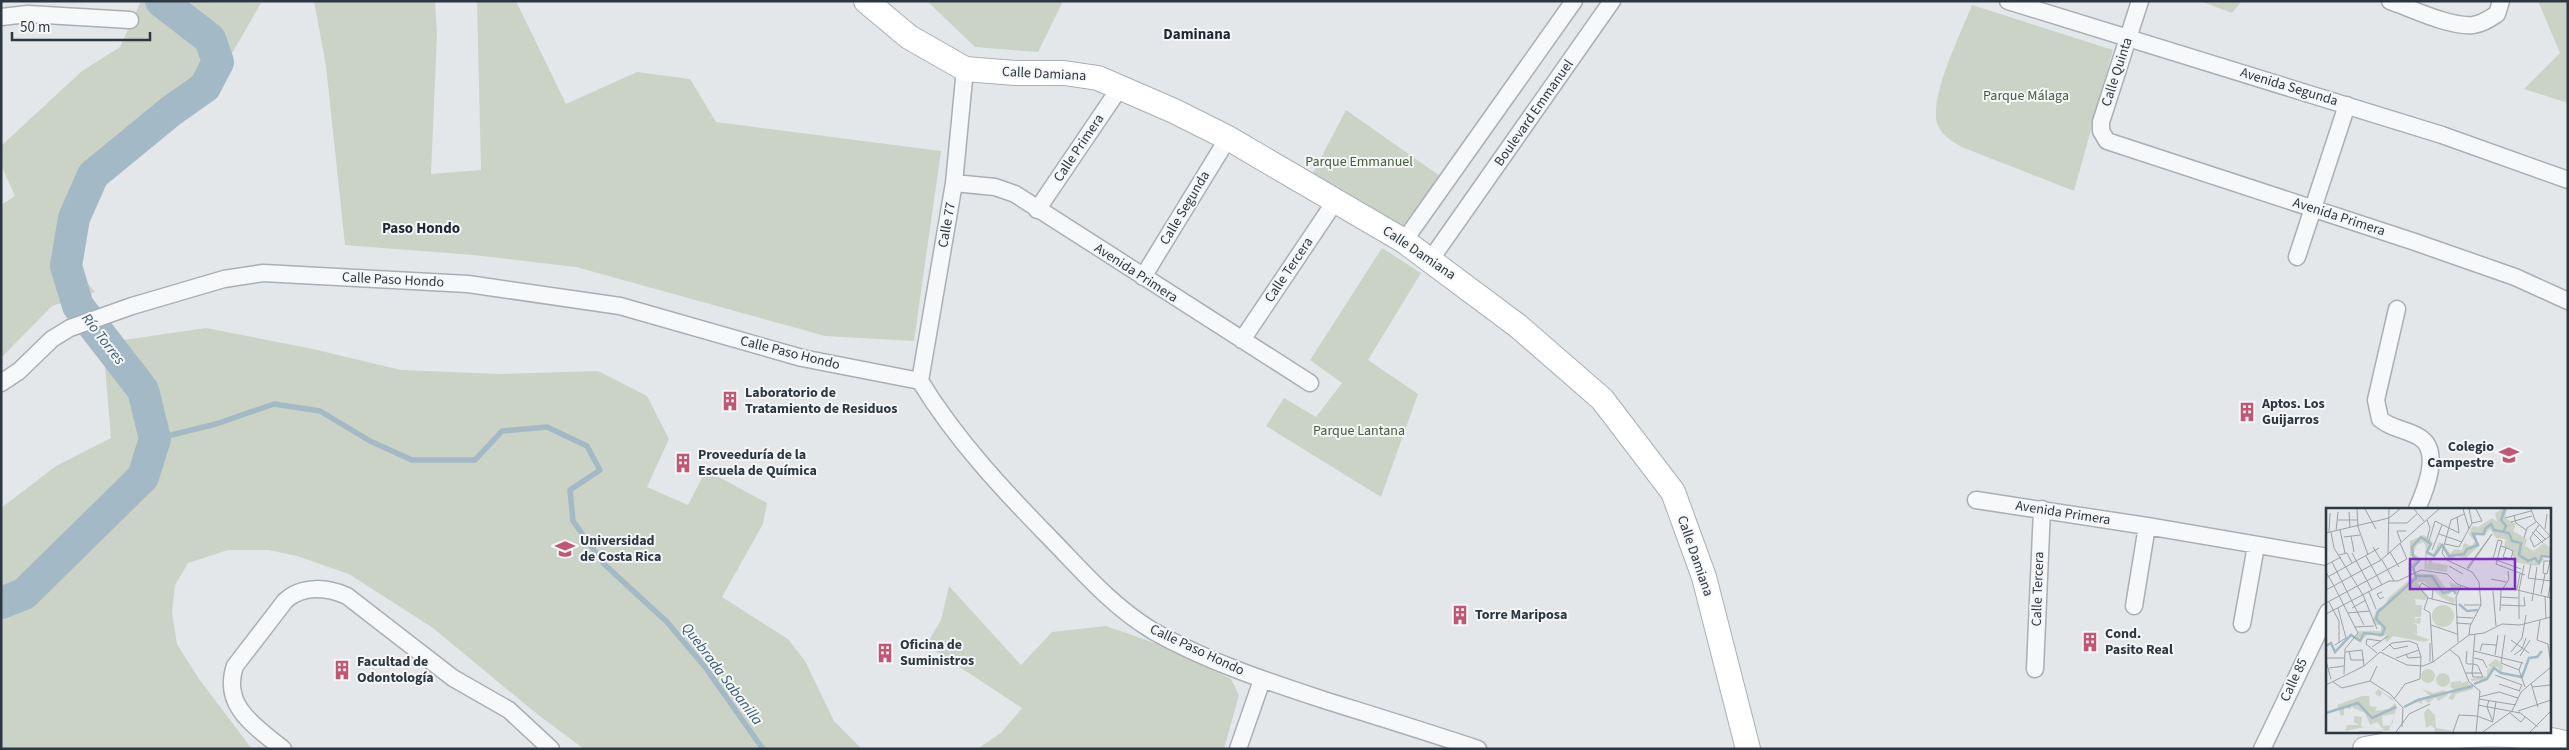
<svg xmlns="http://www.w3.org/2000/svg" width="2569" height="750" font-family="'Source Sans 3',sans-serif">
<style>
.green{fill:#cbd3c6}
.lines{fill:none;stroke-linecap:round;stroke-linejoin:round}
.stream{stroke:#a3b9c6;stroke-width:5.5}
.river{stroke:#a3b9c6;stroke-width:32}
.street-casing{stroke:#a9afb4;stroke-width:19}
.secondary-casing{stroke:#a9afb4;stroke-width:26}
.street{stroke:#f6f8f9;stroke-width:16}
.secondary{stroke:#fff;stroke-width:24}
.labels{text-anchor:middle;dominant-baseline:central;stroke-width:4;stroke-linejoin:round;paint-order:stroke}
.street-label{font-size:14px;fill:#2d3741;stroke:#f4f6f8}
.park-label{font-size:14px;fill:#465b3c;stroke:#f4f6f8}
.poi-label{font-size:14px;font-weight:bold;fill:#2d3741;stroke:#f4f6f8;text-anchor:start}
.neighbourhood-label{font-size:15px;font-weight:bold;fill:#1f2832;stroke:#f4f6f8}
.water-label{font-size:15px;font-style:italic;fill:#3b5b71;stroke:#f4f6f8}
.inset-river{fill:none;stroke:#a3b9c6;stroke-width:2.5}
.inset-road{fill:none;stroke:#9ba1a6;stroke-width:1}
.view{fill:#7b2cbf;fill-opacity:0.15;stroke:#7b2cbf;stroke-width:2.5}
.inset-edge{fill:none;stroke:#2d3741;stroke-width:2.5}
</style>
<rect width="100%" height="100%" fill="#e4e7ea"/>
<!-- green -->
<path class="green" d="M 141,1 L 261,3 L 203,104 L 111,172 L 87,198 L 73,265 L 95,292 L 52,306 L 1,358 L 1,205 L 15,196 L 1,165 L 1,146 L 82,71 L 120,47 Z
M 314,1 L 435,1 L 437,34 L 431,174 L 481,170 L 477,1 L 516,1 L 566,104 L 637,72 L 690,79 L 716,122 L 941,151 L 914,341 L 825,336 L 576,267 L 473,255 L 345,245 L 326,66 Z
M 927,1 L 1063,1 L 1038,52 L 975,47 Z
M 2200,1 L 2242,1 L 2232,13 Z
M 2538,1 L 2568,1 L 2568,103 L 2524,89 L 2560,53 Z
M 1972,5 L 2113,50 L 2074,191 L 1964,148 C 1954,143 1943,136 1938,126 C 1927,100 1962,31 1972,5 Z
M 1346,110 L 1440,176 L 1401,228 L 1312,175 Z
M 1382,248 L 1421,273 L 1368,360 L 1418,394 L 1381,497 L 1266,426 L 1284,398 L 1316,417 L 1342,383 L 1310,360 Z
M 206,328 L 313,349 L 401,370 L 500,374 L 598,371 L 647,396 L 669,439 L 647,487 L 688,505 L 706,470 L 767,503 L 763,524 L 722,597 L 788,639 L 805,661 L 834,721 L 862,749 L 584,749 L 537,714 L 433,628 L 349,574 L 297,556 L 268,550 L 228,550 L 188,563 L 175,585 L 172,613 L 177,644 L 199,679 L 252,749 L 1,749 L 1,508 L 56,466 L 111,438 L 103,343 Z
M 949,586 L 1021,665 L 1052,632 L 1106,626 L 1169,648 L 1231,679 L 1239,695 L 1224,749 L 977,749 L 1001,733 L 1022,708 L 926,645 L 941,620 Z"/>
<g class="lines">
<!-- stream -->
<path class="stream" d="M 155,439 L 216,424 L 274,404 L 320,411 L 370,441 L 412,460 L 475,460 L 502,431 L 547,427 L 587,446 L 600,470 L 570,490 L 573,521 L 604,564 L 667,622 L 705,667 L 763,749"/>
<!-- river -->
<path class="river" d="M 1,603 L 24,594 L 143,477 L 155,439 L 143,390 L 78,306 L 66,266 L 74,218 L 93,175 L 171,111 L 205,87 L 218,62 L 210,39 L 161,1"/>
<defs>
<path id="street" d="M 2008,1 L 2442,135 L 2568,180
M 2140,1 L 2101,122 L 2101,131 L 2107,141 L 2415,242 L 2515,277 L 2568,301
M 2390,1 C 2413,9 2449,27 2473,25 C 2482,24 2489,19 2497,14 L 2501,1
M 1,17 L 28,14 L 130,20
M 954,183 L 995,187 L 1015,194 L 1310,383
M 1037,210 L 1121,86
M 1404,241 L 1574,1
M 2297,257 L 2347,105
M 1431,259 L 1612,1
M 1143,277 L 1228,138
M 2397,309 L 2376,400 L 2380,419 C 2391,429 2406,429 2419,437 C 2442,450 2425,491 2417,509
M 1242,340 L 1336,200
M 920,381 L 954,183 L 965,69
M 1,383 L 19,371 L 52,339 L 70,328 L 132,306 L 224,279 L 263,273 L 468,284 L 620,306 L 802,358 L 920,381 C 956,440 1004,491 1052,540 C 1084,573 1113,607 1153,631 C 1206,661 1266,681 1324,700 C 1375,716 1427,732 1478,749
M 1976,500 L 2147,526 L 2328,557
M 2134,606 L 2147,526
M 2242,624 L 2256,546
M 2035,669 L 2042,509
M 283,749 C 256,727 221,706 235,666 L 285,601 C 302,585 327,587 347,596 L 453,678 L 509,710 L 551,749
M 1238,749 L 1262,680
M 2262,749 L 2328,612"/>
<path id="secondary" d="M 866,1 L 909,37 L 965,69 L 1015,73 L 1064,73 L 1098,78 L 1174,111 L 1228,138 L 1404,241 L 1518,326 L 1602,399 L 1673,492 L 1704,577 L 1748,749
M 2365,749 C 2432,737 2501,726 2568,744"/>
</defs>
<!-- street casing -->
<use href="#street" class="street-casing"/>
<!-- secondary casing -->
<use href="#secondary" class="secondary-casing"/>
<!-- street -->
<use href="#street" class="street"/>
<!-- secondary -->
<use href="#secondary" class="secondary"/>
</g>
<!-- icons -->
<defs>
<symbol id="building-bare" viewBox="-9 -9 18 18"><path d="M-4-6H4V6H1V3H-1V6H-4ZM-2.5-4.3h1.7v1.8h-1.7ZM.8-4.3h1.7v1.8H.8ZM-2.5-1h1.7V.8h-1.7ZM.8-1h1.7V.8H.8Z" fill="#c15775" stroke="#f4f6f8" stroke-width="2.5" paint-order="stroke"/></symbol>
<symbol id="school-bare" viewBox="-9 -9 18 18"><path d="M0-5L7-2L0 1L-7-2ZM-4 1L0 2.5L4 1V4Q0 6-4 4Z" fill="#c15775" stroke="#f4f6f8" stroke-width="2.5" paint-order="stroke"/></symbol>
<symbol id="university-bare" viewBox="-9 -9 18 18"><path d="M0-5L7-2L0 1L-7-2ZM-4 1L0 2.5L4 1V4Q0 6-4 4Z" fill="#c15775" stroke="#f4f6f8" stroke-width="2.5" paint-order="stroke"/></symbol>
</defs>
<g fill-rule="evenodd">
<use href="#building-bare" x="716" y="387" width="28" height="28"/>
<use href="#building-bare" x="2233" y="398" width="28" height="28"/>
<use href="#school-bare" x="2495" y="441" width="28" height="28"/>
<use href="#building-bare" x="669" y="449" width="28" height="28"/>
<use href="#university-bare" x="551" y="535" width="28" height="28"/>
<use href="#building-bare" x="1446" y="601" width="28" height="28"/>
<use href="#building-bare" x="2076" y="628" width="28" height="28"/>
<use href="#building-bare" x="871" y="639" width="28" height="28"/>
<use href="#building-bare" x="328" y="656" width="28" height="28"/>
</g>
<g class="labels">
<!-- street labels -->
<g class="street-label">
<text transform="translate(2117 72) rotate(-72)">Calle Quinta</text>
<text transform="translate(1044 74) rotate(3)">Calle Damiana</text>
<text transform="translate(2289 87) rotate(17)">Avenida Segunda</text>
<text transform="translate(1534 113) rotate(-55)">Boulevard Emmanuel</text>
<text transform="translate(1079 148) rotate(-56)">Calle Primera</text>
<text transform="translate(1185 208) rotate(-59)">Calle Segunda</text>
<text transform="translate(2339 217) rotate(18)">Avenida Primera</text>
<text transform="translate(947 225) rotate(-80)">Calle 77</text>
<text transform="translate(1419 253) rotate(34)">Calle Damiana</text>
<text transform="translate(1289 270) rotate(-56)">Calle Tercera</text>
<text transform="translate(1136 273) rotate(33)">Avenida Primera</text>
<text transform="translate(393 280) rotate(3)">Calle Paso Hondo</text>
<text transform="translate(790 353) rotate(14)">Calle Paso Hondo</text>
<text transform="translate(2063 513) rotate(9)">Avenida Primera</text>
<text transform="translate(1695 556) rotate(71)">Calle Damiana</text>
<text transform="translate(2038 589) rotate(-88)">Calle Tercera</text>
<text transform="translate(1197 650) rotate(25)">Calle Paso Hondo</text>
<text transform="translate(2294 680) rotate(-65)">Calle 85</text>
</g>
<!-- park labels -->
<g class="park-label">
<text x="2026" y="96">Parque Málaga</text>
<text x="1359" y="162">Parque Emmanuel</text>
<text x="1359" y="431">Parque Lantana</text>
</g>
<!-- poi labels -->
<g class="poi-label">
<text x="745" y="393">Laboratorio de<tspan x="745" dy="16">Tratamiento de Residuos</tspan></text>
<text x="2262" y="404">Aptos. Los<tspan x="2262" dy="16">Guijarros</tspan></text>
<text x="2494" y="447" text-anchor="end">Colegio<tspan x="2494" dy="16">Campestre</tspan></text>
<text x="698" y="455">Proveeduría de la<tspan x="698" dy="16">Escuela de Química</tspan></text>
<text x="580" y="541">Universidad<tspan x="580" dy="16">de Costa Rica</tspan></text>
<text x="1475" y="615">Torre Mariposa</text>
<text x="2105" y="634">Cond.<tspan x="2105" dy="16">Pasito Real</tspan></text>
<text x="900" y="645">Oficina de<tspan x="900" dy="16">Suministros</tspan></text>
<text x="357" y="662">Facultad de<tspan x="357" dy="16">Odontología</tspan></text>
</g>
<!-- neighbourhood labels -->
<g class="neighbourhood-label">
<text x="1197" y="34">Daminana</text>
<text x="421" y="228">Paso Hondo</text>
</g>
<!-- water labels -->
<g class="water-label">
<text transform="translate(103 339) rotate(52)">Río Torres</text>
<text transform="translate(722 674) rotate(53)">Quebrada Sabanilla</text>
</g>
</g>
<!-- overview -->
<g transform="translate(2326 508)">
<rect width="225" height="225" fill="#e4e7ea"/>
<path d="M 176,1 L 181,1 L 179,10 L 190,16 L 187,23 L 201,31 L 199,38 L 208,43 L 218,35 L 225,40 L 225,50 L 215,47 L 218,52 L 211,58 L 187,54 L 187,43 L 178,39 L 180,31 L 170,30 L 164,21 L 157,28 L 149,26 L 153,38 L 140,50 L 129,48 L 126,53 L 121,50 L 118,38 L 124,46 L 128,41 L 136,42 L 138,35 L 146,38 L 149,33 L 143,27 L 146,18 L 152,19 L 166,10 L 171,14 L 169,5 ZM 98,27 L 106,34 L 101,43 L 107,46 L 113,34 L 117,37 L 110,48 L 101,47 L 101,57 L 104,49 L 107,55 L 122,57 L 121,64 L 98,61 L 100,38 L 97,34 L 91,37 L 87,45 L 95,51 L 84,65 L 82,60 L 90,50 L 84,48 L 84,33 ZM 88,65 L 110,67 L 122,83 L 125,80 L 123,74 L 134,78 L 131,86 L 127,83 L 121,88 L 129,90 L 128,96 L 116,90 L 98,74 L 91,74 L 102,88 L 100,92 L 89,91 L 90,97 L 96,97 L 95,109 L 89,109 L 90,113 L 91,110 L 95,110 L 94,116 L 87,115 L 91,117 L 91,126 L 88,126 L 104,132 L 98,134 L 67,128 L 61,134 L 58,130 L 62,127 L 54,129 L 44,125 L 34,133 L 29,129 L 33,123 L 55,123 L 55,117 L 49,117 L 46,113 L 51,101 L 60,97 L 62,90 L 88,68 ZM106 108a11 11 0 1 1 22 0a11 11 0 1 1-22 0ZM 170,151 L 177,158 L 175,165 L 172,159 L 167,159 L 161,171 L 146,173 L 144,171 L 161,168 L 161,161 L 165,160 L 162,157 ZM95 168a7 7 0 1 1 14 0a7 7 0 1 1-14 0ZM110 172a7 7 0 1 1 14 0a7 7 0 1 1-14 0ZM 135,173 L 135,175 L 141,173 L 147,181 L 130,186 L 127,192 L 122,191 L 128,181 L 124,179 L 125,174 ZM 52,181 L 66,190 L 71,199 L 63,222 L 58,223 L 49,221 L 58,222 L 51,214 L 44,217 L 39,205 L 27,200 L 25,195 L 25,201 L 18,200 L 18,207 L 15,208 L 11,197 L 36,188 L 43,188 L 44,198 L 51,199 L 49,203 L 63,201 L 69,195 L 56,184 L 54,189 L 49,185 ZM 70,202 L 66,217 L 57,218 L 56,208 L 68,206 ZM 96,181 L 107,185 L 118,182 L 122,187 L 112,193 L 109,189 L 103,195 L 97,191 L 96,196 L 92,194 L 77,199 L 91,191 L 104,188 ZM 102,200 L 109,207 L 110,220 L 127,223 L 109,224 L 108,217 L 108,220 L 105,217 L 100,220 L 98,205 ZM 28,208 L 36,209 L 35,218 L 39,219 L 20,223 L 15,222 L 19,223 L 21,217 L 33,217 L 28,214 Z" fill="#cbd3c6" fill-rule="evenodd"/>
<path class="inset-river" d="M 177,25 L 180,18 L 175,12 L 179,1M 90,68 L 106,68 L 117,85 L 127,82 L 130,86M 133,96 L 141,103 L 152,102M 0,138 L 5,135 L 9,144 L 25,127 L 34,133 L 38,125 L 56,127 L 59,120 L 50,111 L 52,104 L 90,70 L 87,59 L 93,53 L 87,48 L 86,39 L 95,29 L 105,36 L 101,44 L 108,48 L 116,37 L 123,48 L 138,46 L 141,41 L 152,37 L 147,26 L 158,26 L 159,21 L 165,16 L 168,22 L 183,25 L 186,33 L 195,35 L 193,47 L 202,53 L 209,50 L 213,55 L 216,48 L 225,49M 148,176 L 161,171 L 168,160 L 175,165 L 196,169 L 203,150 L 211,149 L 216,143M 78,199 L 92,192 L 147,178M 0,205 L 32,195 L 46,210 L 70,199"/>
<path class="inset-road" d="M 31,1 L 32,19 L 42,47M 39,1 L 50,21M 88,1 L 98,13M 137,1 L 143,21M 205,1 L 209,12 L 225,29M 23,4 L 24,20M 138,6 L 125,12 L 116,45 L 121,52 L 146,64 L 153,74 L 155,97 L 144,118 L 143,127M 188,8 L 190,15 L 200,22M 179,10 L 205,3M 12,12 L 31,12M 101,12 L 104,20 L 101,31M 109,13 L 133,25 L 131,9M 185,14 L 206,8M 62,15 L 81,15 L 91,6M 146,15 L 156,13 L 150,1M 213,17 L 204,30 L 208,39 L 224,28M 209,21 L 220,32M 219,21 L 221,6M 14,22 L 19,45M 10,23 L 12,4M 3,24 L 4,5M 5,24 L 8,40 L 37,87 L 51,121M 206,24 L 217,35M 0,25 L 63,10 L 74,1M 113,26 L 136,34M 25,28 L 28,44M 18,29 L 34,27M 198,30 L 201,20 L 210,14M 103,33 L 109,13M 75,34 L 71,23 L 80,23M 119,36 L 133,39 L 146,15 L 143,1M 175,38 L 183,41 L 187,43 L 185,51 L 177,49 L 180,40M 47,39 L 55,52M 106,42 L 116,17M 64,44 L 73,59M 26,45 L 46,82M 13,47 L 21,45 L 26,55M 62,47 L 63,1M 40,48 L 56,77M 165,50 L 195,61M 167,51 L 172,32 L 176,33 L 170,56 L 199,67M 56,52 L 68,73M 218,53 L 224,53 L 221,66 L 217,65 ZM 6,54 L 38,117M 205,56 L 202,70 L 225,73M 0,57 L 15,49M 123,58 L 137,66M 141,60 L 166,26 L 142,61M 0,64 L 8,78M 0,70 L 53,40M 165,71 L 180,74M 8,78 L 32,125 L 19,141 L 18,166M 191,81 L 194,66M 0,82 L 55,52 L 113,1M 176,82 L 183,71 L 182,63M 167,83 L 170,118M 43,84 L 50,101M 56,84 L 51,86 L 54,91 L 58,89M 215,86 L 219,66M 219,88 L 220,111M 175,89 L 192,90M 222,89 L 225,74M 102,90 L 98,101 L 104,105 L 107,154M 102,90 L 93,79 L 96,75 L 107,82 L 106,91M 102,90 L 130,97M 206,93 L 211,59M 3,94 L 13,113 L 13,135M 0,95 L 81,51 L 74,35M 138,97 L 155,97M 175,97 L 199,98 L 198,89M 26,100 L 40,92M 174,103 L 175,82M 22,105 L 44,103M 0,106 L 63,73 L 72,73 L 95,62 L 121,66 L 131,76 L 145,81 L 187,81 L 225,90M 130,109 L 147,110M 193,111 L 193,82 L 198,57M 214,112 L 211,132 L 222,136 L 225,156M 130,115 L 145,116M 105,117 L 131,126M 29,119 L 48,118M 179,127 L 175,155 L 193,162M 185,132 L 203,145M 132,134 L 130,89 L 135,78M 104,135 L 104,154M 63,136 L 68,141 L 82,138M 9,137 L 20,130 L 12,100M 46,139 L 62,128M 36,142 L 38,158M 124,142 L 133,149 L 143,174 L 154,183 L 150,224M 23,143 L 25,152 L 38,152M 56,143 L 66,135 L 83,133 L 91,136 L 95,149 L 94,171 L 79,176 L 68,191M 141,143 L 140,155 L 142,156 L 147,156 L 151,157 L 152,158 L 157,169 L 147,169 L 146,165 L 147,156 L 147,150 L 149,126M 148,143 L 197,155M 154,143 L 156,136 L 170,137M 19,144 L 36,142M 185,144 L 196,130 L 200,107M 51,145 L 40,136 L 41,131 L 55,133M 80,146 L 82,150 L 95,149M 169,147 L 172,127M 188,147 L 196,141 L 200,130M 194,148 L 204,132M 0,150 L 18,150M 70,150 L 93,142M 148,150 L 157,152 L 161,160M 0,153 L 5,171M 196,154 L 193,162 L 199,179M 3,160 L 18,158M 140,165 L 156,165M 169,167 L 196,177 L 193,183M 44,173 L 64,186 L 77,200 L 76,219M 44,173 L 51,158M 7,174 L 16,180 L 44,173M 205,175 L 212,199M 173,176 L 194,183M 0,177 L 38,158 L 54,144 L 81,157 L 97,158 L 107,154 L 143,127 L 158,125 L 176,116 L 194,117 L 225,109M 206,179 L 225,177M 153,189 L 173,184 L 192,190M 153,191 L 190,197M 163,192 L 161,199 L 167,214M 152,197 L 194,205M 192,203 L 225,192M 193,204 L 212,219M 184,205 L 195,214 L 199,209M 167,212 L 170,194M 33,224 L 56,224M 70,224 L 83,206 L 104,196M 127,224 L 133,207 L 151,208 L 167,214M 157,224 L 186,203 L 195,184 L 225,159M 204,224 L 225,203"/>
<path class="view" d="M 84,51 L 189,51 L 189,81 L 84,81 Z"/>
<rect width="225" height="225" class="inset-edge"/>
</g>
<!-- border -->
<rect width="2569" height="750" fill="none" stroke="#2d3741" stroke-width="5"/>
<!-- scale -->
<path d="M12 32v8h138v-8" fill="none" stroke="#2d3741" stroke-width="2.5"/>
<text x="20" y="32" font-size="15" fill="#2d3741" stroke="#f4f6f8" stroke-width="4" paint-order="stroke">50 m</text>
</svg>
